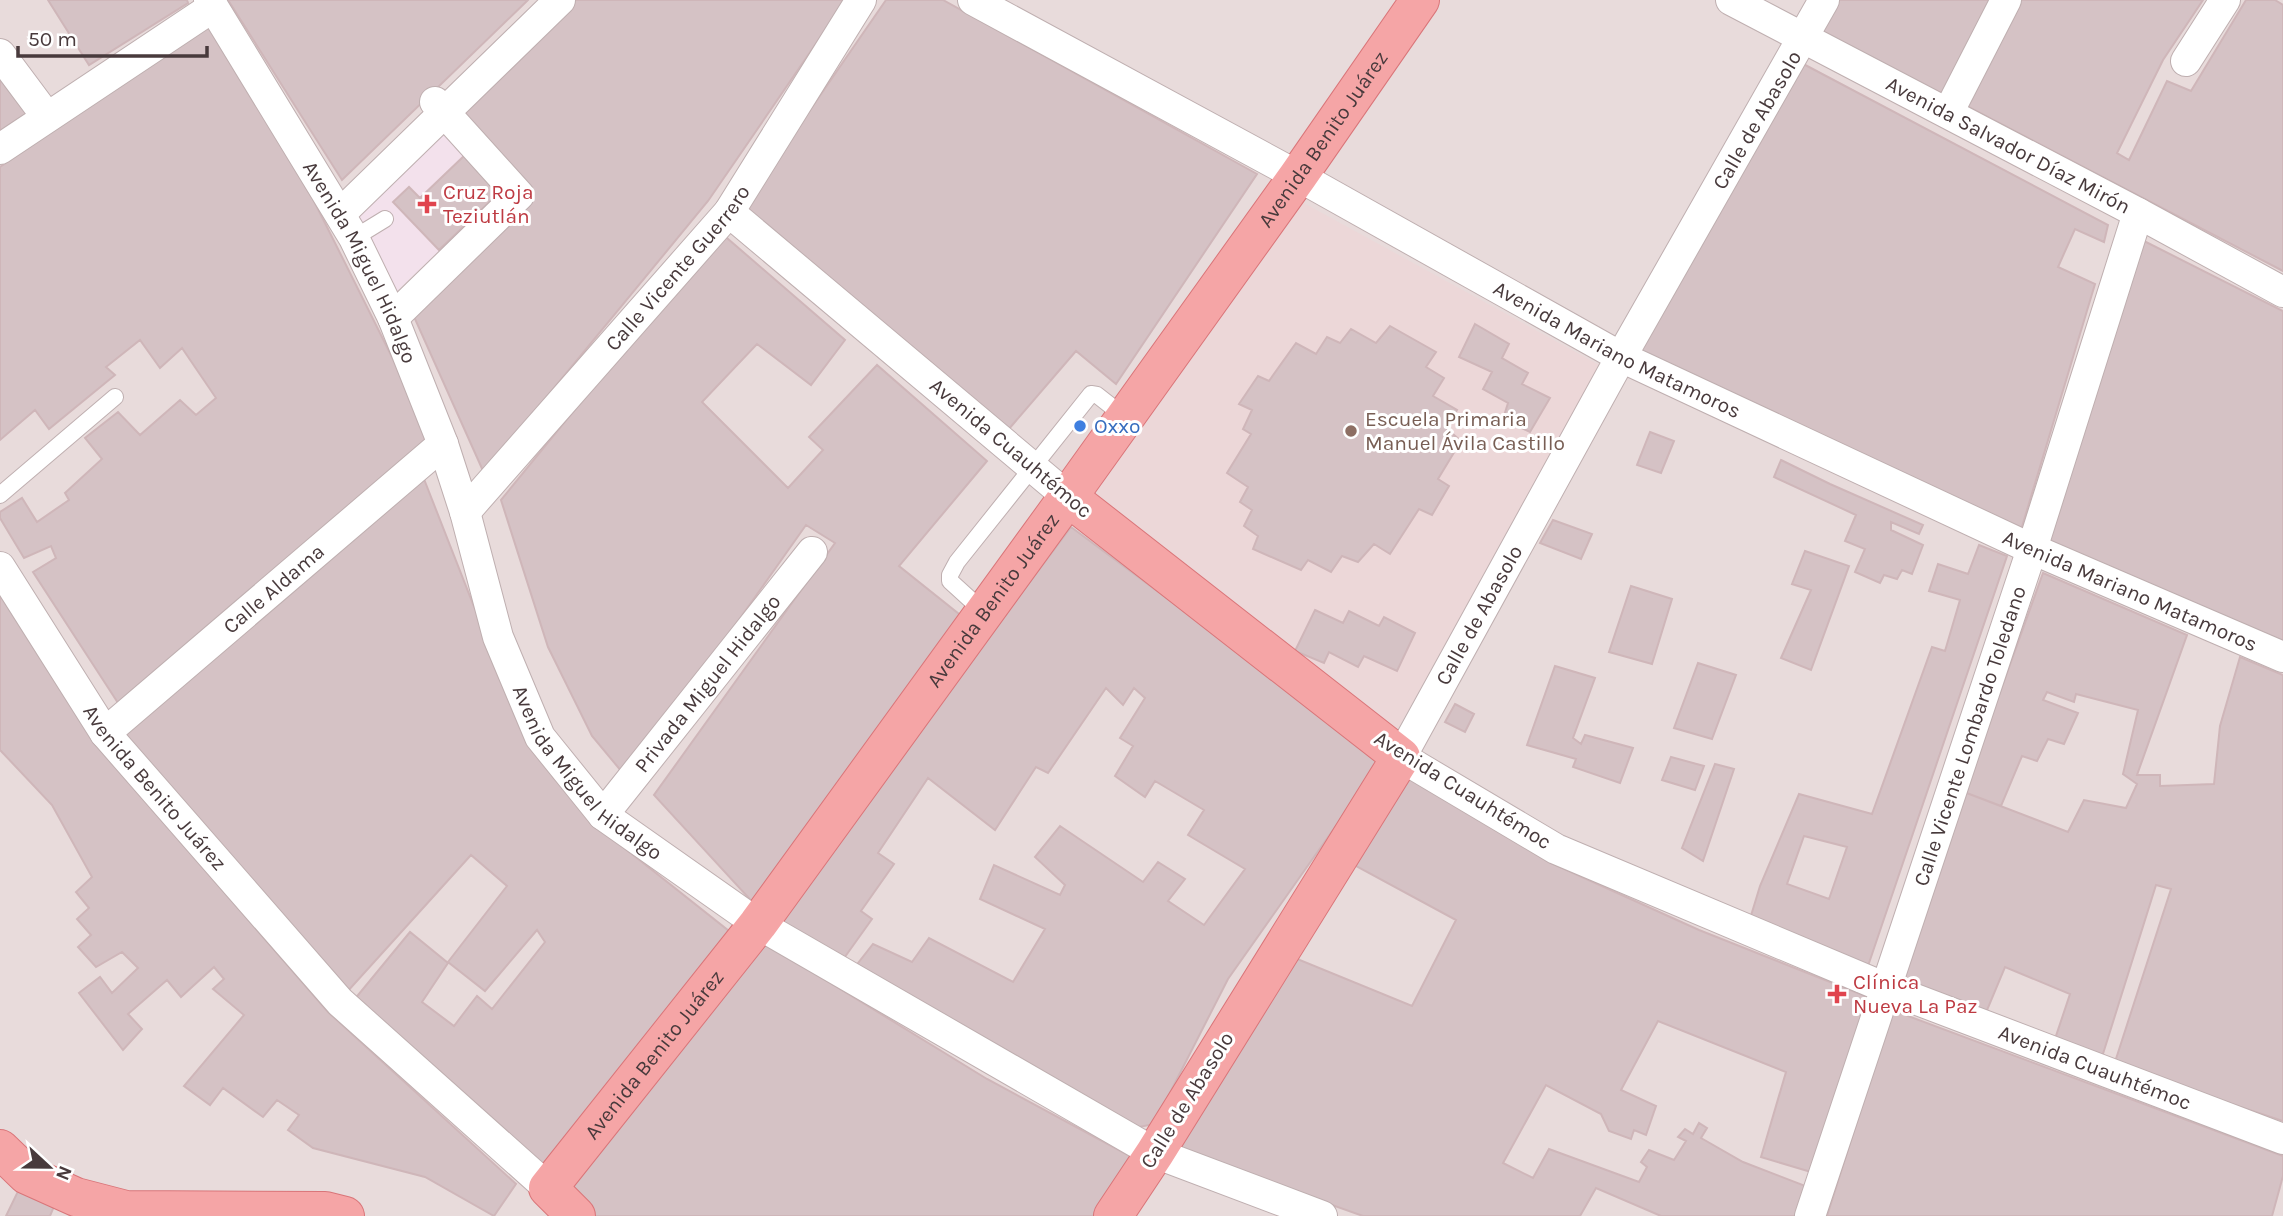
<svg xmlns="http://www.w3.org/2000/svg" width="2283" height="1216" font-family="Karla,sans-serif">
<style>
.residential{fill:#e8dbdb}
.education{fill:#ecd7d8}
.medical{fill:#f3e1ec}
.building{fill:#d5c2c5;stroke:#cfb6b9;stroke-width:2;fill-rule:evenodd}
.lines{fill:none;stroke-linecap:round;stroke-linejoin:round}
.lane-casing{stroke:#bfafb0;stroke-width:18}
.street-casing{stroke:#bfafb0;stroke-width:32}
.primary-casing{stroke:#d97579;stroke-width:40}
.lane{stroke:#fff;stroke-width:16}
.street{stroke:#fff;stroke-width:30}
.primary{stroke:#f5a5a6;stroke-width:38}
.health-dot{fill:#e0444e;stroke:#fff;stroke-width:2.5}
.shop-dot{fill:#3f7fe0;stroke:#fff;stroke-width:2.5}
.education-dot{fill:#8d6e63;stroke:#fff;stroke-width:2.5}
.labels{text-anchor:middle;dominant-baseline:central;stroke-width:6;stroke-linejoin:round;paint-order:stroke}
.street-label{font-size:21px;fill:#483a3c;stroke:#fff}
.health-label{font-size:21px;fill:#be3a42;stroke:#fff;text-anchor:start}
.education-label{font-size:21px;fill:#785e54;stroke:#fff;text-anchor:start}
.shop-label{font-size:21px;fill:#366cbe;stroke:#fff;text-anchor:start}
</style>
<rect width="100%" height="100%" fill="#f4ecec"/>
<!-- residential -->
<path class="residential" d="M 0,0 L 2283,0 L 2283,1216 L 0,1216 Z"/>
<!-- education -->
<path class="education" d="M 1302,202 L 1601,366 L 1396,732 L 1090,495 Z"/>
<!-- medical -->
<path class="medical" d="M 443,132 L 500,192 L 395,293 L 354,216 Z"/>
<!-- building -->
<path class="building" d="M 48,0 L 187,0 L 188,3 L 89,65 Z
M 228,0 L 528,0 L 342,180 Z
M 570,0 L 846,0 L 708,201 L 484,473 L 411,310 L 529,189 L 456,110 Z
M 886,0 L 943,0 L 1257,174 L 1116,384 L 1076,351 L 1008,430 L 743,207 Z
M 1832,0 L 2203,0 L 2163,60 L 2117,153 L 2129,160 L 2167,81 L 2191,91 L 2246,0 L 2275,0 L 2283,5 L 2283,271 L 1955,100 L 1814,32 Z
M 209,24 L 313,199 L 431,435 L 120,706 L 33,572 L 56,558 L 51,546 L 24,558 L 0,518 L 0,512 L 22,498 L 37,522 L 69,500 L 65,493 L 102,459 L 85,438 L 118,412 L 140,435 L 180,400 L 196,415 L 216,398 L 182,348 L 160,368 L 140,340 L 106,367 L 115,375 L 49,429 L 35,410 L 0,440 L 0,167 Z
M 1792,58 L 2108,225 L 2104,242 L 2075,229 L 2058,267 L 2095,284 L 2021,530 L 1634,351 Z
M 0,61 L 36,107 L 0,131 Z
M 465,155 L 500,192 L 439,250 L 393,202 L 409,187 L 420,198 Z
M 720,232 L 845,340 L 811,385 L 757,344 L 702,402 L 788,488 L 823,450 L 809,437 L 877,365 L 987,461 L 899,566 L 969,622 L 757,907 L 654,795 L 835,543 L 806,525 L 627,778 L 592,736 L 548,647 L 501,500 Z
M 2140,239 L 2283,311 L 2283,646 L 2047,545 Z
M 1475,324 L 1509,344 L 1502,358 L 1528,373 L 1522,384 L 1550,398 L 1530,432 L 1503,419 L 1508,403 L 1483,389 L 1492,372 L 1459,357 Z
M 1390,326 L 1436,352 L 1426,367 L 1444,378 L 1433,396 L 1457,410 L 1447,429 L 1461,441 L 1438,479 L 1449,486 L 1432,515 L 1419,509 L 1390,554 L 1374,544 L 1358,562 L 1342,556 L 1331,572 L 1308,560 L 1301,570 L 1253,549 L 1258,536 L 1244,526 L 1252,510 L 1240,502 L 1248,487 L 1227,473 L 1251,434 L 1243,429 L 1252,410 L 1239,404 L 1258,376 L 1269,381 L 1296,343 L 1316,354 L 1327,337 L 1340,343 L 1351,329 L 1376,343 Z
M 1650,432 L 1674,441 L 1661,473 L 1637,465 Z
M 1781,460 L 1830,484 L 1923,525 L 1919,534 L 1891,522 L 1891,530 L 1923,545 L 1912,574 L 1902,570 L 1897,579 L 1884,575 L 1880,583 L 1855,572 L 1865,549 L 1845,541 L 1856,515 L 1774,477 Z
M 422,474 L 473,604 L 553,777 L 608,835 L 734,935 L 541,1176 L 354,1000 L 410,932 L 448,963 L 422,1002 L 454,1026 L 477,996 L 492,1009 L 545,942 L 537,930 L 485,991 L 448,962 L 507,886 L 471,855 L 347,992 L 114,735 Z
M 1553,520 L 1592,534 L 1581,559 L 1540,543 Z
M 1071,527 L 1383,759 L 1228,979 L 1154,1124 L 1139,1127 L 855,967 L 873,944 L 912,962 L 929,938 L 1013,982 L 1045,929 L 980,899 L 994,865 L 1060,895 L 1065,885 L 1035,857 L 1060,826 L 1143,882 L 1158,862 L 1185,879 L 1168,901 L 1204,925 L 1245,869 L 1188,835 L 1204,810 L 1155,781 L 1145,797 L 1115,776 L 1133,746 L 1120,738 L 1145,698 L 1134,688 L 1123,705 L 1106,688 L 1048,773 L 1036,767 L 995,830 L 928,778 L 878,853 L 894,864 L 861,911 L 872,919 L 842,961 L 775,923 Z
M 1979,545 L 2007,556 L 1868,966 L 1750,919 L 1760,886 L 1799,794 L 1872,814 L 1932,647 L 1945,651 L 1960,600 L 1929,591 L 1938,564 L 1968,574 ZM 1804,836 L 1847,847 L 1829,899 L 1787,884 Z
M 1805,551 L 1849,566 L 1811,670 L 1781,658 L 1811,590 L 1792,584 Z
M 2043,573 L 2187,635 L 2137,775 L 2160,775 L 2160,786 L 2214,784 L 2220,726 L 2240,657 L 2283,675 L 2283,1121 L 2114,1065 L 2171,889 L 2156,885 L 2102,1057 L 2055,1039 L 2070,994 L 2005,967 L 1985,1015 L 1909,984 L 1902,969 L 1964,792 L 2068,832 L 2084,800 L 2126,808 L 2137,784 L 2123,774 L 2138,710 L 2076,694 L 2074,702 L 2047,692 L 2043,700 L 2078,713 L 2064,744 L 2048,739 L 2037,761 L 2022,756 L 2001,806 L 1964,792 Z
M 1631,586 L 1672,599 L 1652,664 L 1609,652 Z
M 0,593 L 96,744 L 328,1012 L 516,1184 L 494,1216 L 425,1177 L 313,1148 L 288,1130 L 299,1115 L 277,1100 L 263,1117 L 223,1088 L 210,1105 L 184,1086 L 244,1015 L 213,989 L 224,979 L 214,967 L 181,997 L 167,980 L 128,1014 L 142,1029 L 123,1050 L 79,993 L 100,977 L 112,993 L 138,968 L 122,952 L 96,967 L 78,947 L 91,935 L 77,919 L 89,908 L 76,892 L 92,877 L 52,805 L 0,750 Z
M 1315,610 L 1343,623 L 1349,611 L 1379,626 L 1384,617 L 1415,633 L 1397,671 L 1364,656 L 1358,667 L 1329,652 L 1324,663 L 1295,651 Z
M 1698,663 L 1736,675 L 1712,739 L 1674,728 Z
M 1555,666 L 1595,678 L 1573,738 L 1581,744 L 1585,735 L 1633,748 L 1620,783 L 1573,767 L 1576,759 L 1527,745 Z
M 1455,704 L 1474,714 L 1465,732 L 1445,722 Z
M 1671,757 L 1704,766 L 1695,790 L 1662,780 Z
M 1715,764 L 1734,769 L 1703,861 L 1682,848 Z
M 1411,777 L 1549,862 L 1699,930 L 1868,997 L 1811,1172 L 1761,1157 L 1786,1072 L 1658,1021 L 1621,1090 L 1656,1106 L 1646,1135 L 1634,1130 L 1631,1139 L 1609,1131 L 1601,1114 L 1546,1085 L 1503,1163 L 1533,1178 L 1549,1149 L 1639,1182 L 1647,1167 L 1641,1162 L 1649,1150 L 1674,1160 L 1686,1141 L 1678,1137 L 1685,1129 L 1693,1134 L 1699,1123 L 1707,1128 L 1701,1138 L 1743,1162 L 1808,1187 L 1798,1216 L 1661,1216 L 1596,1188 L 1580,1216 L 1363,1216 L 1171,1148 L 1290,956 L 1412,1006 L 1456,920 L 1354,865 Z
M 762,941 L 987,1079 L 1130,1156 L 1093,1216 L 590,1216 L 574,1202 L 573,1177 Z
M 1892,1010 L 2283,1156 L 2283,1176 L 2272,1216 L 1827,1216 Z
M 25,1177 L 57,1199 L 50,1216 L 6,1216 Z"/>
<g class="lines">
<defs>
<path id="lane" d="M 354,238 L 385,219
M 0,495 L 115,397
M 984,612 L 950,581 L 950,575 L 957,562 L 1091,394 L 1097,395 L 1125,417"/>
<g id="street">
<path id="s1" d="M 209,0 L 354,238 L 393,318 L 443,444 L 465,512 L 498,637 L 540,737 L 603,815 L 758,924 L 1155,1153 L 1322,1216"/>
<path id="s2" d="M 973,0 L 1298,176 L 1621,357 L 2032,549 L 2283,657"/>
<path id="s3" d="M 1731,0 L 2138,213 L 2283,292"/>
<path id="s4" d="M 1824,0 L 1621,357 L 1401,757 L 1556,849 L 1886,988 L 2283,1139"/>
<path d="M 0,54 L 47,117"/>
<path d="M 2186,61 L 2225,0"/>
<path d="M 1948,113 L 2006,0"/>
<path d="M 0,149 L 213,7"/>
<path d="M 729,212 L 1068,497"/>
<path d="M 340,214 L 560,0"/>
<path d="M 393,318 L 519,195 L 435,102"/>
<path id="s5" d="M 465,512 L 729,212 L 861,0"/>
<path id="s6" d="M 0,567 L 105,733 L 340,1002 L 548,1188"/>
<path id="s7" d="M 105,733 L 443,444"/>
<path id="s8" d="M 603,815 L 812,552"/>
<path id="s9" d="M 1810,1216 L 2032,549 L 2138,213"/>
</g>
<g id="primary">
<path d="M 1068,497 L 1401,757 L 1155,1153 L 1113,1216"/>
<path d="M 0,1149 L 27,1175 L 76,1197 L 126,1210 L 325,1211 L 345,1216"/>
<path id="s10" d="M 576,1216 L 548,1188 L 758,924 L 1068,497 L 1298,176 L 1420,0"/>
</g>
</defs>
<!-- lane casing -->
<use href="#lane" class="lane-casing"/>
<!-- street casing -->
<use href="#street" class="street-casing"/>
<!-- primary casing -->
<use href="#primary" class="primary-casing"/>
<!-- lane -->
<use href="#lane" class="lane"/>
<!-- street -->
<use href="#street" class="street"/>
<!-- primary -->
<use href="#primary" class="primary"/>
</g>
<!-- markers -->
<g class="health-dot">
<path d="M423.5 193.5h7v7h7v7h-7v7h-7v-7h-7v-7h7z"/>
<path d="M1833.5 983.5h7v7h7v7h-7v7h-7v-7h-7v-7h7z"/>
</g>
<circle class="shop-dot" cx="1080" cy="426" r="7"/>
<circle class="education-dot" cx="1351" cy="431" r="7"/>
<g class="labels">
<!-- street labels -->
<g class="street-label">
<text transform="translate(1757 120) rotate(-60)">Calle de Abasolo</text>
<text stroke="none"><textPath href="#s10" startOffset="1344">Avenida Benito Juárez</textPath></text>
<text stroke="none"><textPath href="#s3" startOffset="313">Avenida Salvador Díaz Mirón</textPath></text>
<text stroke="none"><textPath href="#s1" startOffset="303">Avenida Miguel Hidalgo</textPath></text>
<text stroke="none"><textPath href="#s5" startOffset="324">Calle Vicente Guerrero</textPath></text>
<text stroke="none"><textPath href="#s2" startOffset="733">Avenida Mariano Matamoros</textPath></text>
<text transform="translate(1011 448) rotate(40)">Avenida Cuauhtémoc</text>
<text stroke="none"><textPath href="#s7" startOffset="222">Calle Aldama</textPath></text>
<text stroke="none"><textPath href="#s2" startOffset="1300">Avenida Mariano Matamoros</textPath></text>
<text stroke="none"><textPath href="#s10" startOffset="777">Avenida Benito Juárez</textPath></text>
<text transform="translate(1479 615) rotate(-61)">Calle de Abasolo</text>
<text stroke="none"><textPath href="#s8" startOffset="168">Privada Miguel Hidalgo</textPath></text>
<text stroke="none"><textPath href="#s9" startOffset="506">Calle Vicente Lombardo Toledano</textPath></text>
<text stroke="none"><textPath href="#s1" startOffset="870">Avenida Miguel Hidalgo</textPath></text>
<text stroke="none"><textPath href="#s6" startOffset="270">Avenida Benito Juárez</textPath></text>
<text transform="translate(1463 790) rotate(32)">Avenida Cuauhtémoc</text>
<text stroke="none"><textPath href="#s10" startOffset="210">Avenida Benito Juárez</textPath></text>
<text stroke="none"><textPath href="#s4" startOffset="1629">Avenida Cuauhtémoc</textPath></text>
<text transform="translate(1187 1100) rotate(-58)">Calle de Abasolo</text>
</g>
<!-- health labels -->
<g class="health-label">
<text x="443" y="192">Cruz Roja<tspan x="443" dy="24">Teziutlán</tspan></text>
<text x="1853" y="982">Clínica<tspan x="1853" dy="24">Nueva La Paz</tspan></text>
</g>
<!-- education labels -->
<g class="education-label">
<text x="1365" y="419">Escuela Primaria<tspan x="1365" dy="24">Manuel Ávila Castillo</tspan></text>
</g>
<!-- shop labels -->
<g class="shop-label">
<text x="1094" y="426">Oxxo</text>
</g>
</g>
<!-- north arrow -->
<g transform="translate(49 1167) rotate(112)" stroke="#ffffff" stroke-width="5" paint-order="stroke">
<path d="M0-5L12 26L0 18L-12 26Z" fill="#483a3c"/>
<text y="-10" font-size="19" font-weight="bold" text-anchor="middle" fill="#483a3c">N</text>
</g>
<!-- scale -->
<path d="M18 46v10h189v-10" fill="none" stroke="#483a3c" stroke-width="3.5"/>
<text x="28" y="46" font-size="21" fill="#483a3c" stroke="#ffffff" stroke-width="5" paint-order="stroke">50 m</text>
</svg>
